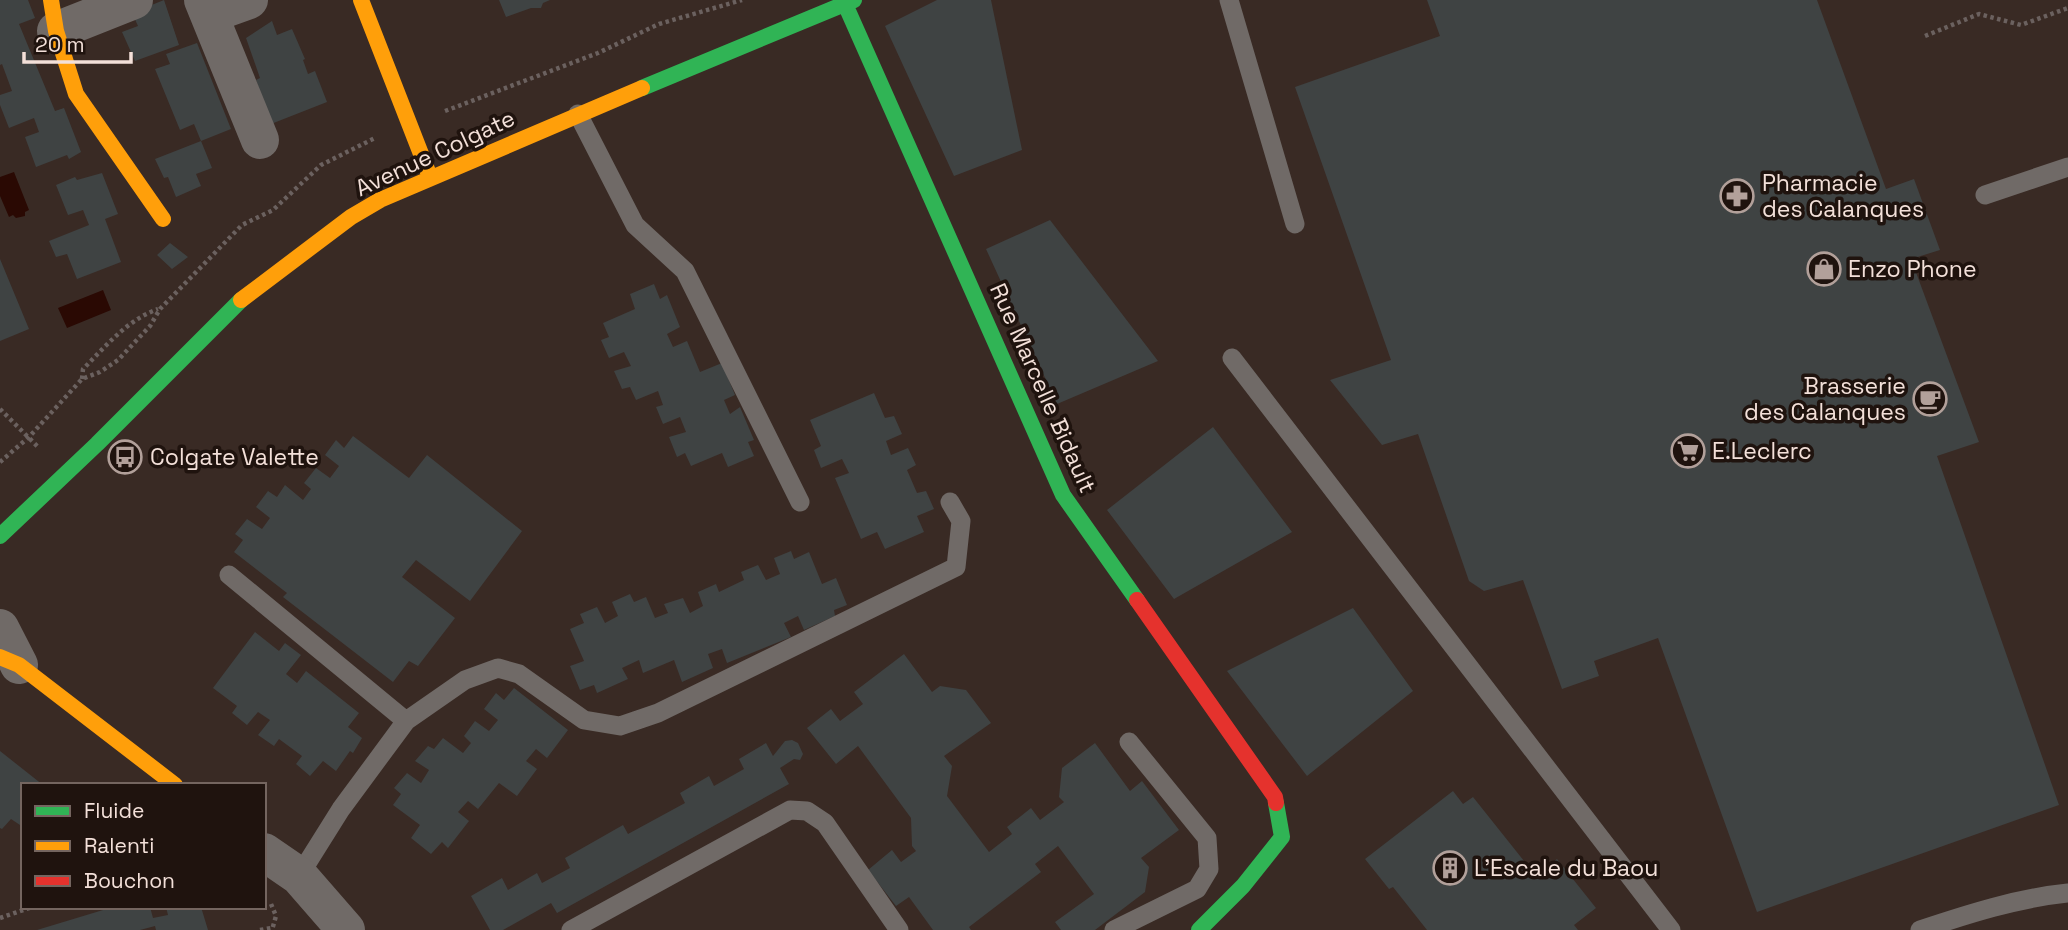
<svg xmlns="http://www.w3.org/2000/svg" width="2068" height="930" font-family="'Space Grotesk',sans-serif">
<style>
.water{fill:#2a0903}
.building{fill:#3f4343}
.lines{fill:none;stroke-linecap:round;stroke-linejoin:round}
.path{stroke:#6b615f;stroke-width:4.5;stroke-dasharray:3.5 3.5;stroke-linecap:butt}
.lane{stroke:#706a67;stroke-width:19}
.street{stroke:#706a67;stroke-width:38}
.fast{stroke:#30b455;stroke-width:16}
.slow{stroke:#ff9f0a;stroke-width:16}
.jam{stroke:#e5322d;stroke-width:16}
.labels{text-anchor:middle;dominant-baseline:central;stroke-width:7;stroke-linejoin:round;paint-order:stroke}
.street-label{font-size:23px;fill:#f3e0d9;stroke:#1f130e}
.poi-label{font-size:23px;fill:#f3e0d9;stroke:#1f130e;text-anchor:start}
</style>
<rect width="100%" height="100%" fill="#392a24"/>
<!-- water -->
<path class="water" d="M 14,172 L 29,210 L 25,212 L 25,216 L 16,218 L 13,215 L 9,217 L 0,196 L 0,177 Z
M 103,290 L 111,310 L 67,328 L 58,308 Z"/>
<!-- building -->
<path class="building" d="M 0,0 L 28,0 L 35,18 L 19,24 L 55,111 L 64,108 L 81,152 L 69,159 L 67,155 L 36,167 L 25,137 L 39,132 L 34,118 L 9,128 L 0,105 L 0,95 L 12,91 L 2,64 L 0,65 Z
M 164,0 L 179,45 L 135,61 L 122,32 L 138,26 L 132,13 Z
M 499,0 L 550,0 L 543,3 L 541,8 L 531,8 L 506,17 Z
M 937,0 L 991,0 L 1022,150 L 954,176 L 885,26 Z
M 1427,0 L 1817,0 L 1886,189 L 1914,179 L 1940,250 L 1911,259 L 1979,442 L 1937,456 L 2059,805 L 1757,912 L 1658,638 L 1594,661 L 1599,676 L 1562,689 L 1523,580 L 1484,591 L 1469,581 L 1418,434 L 1382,445 L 1330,380 L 1391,360 L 1295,87 L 1440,36 Z
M 272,21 L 277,35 L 292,29 L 305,59 L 303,60 L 308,74 L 315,71 L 327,102 L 271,124 L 256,80 L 260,78 L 246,38 Z
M 197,43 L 231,129 L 201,141 L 194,124 L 180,130 L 155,69 L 170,64 L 166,54 Z
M 201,141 L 212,168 L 196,174 L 201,186 L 176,197 L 168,177 L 164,178 L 155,159 Z
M 102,173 L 118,214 L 105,219 L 121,262 L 77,279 L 67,254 L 56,257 L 49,241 L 89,225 L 83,210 L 68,215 L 56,185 L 75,177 L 77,180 Z
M 1050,220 L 1158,361 L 1057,404 L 986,249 Z
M 170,243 L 188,257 L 172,269 L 157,255 Z
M 0,259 L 29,329 L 0,341 Z
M 654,284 L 660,299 L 667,295 L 680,327 L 667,334 L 673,347 L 687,341 L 700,372 L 722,363 L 735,395 L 724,400 L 730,414 L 740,407 L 754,440 L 748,442 L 754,456 L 728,467 L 722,453 L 691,466 L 685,453 L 677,457 L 669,437 L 686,432 L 680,417 L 663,424 L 656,407 L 663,405 L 658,391 L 636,400 L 630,387 L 622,389 L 614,371 L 631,366 L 624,352 L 609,358 L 601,340 L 609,337 L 603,323 L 635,309 L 630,294 Z
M 874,393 L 885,418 L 894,416 L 902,434 L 886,441 L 891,455 L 908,448 L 916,465 L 907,470 L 917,493 L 926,491 L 934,509 L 917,516 L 924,532 L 885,549 L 877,532 L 861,539 L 835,478 L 849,473 L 842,459 L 821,468 L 814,450 L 821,446 L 810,420 Z
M 1213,427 L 1292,532 L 1174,599 L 1107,510 Z
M 353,436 L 409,478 L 427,455 L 522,531 L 470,601 L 416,560 L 402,577 L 455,618 L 418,666 L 409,661 L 393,682 L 283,597 L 287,593 L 234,552 L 243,540 L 235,534 L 247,519 L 262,529 L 270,518 L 256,507 L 268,491 L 277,497 L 285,485 L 303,500 L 311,489 L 304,483 L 316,468 L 330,478 L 339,466 L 325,455 L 336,440 L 344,448 Z
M 791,551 L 794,559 L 809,552 L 822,584 L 836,578 L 847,605 L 834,610 L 835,616 L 804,630 L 798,616 L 784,623 L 791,637 L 727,663 L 722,649 L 708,654 L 713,668 L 682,682 L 674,660 L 643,673 L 639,660 L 622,668 L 628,679 L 597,693 L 594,685 L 580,690 L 570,666 L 584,661 L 570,629 L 584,623 L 580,614 L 597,607 L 605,623 L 618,616 L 612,602 L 630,594 L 634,602 L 646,597 L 655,618 L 668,613 L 664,604 L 683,598 L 690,613 L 703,606 L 698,592 L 716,584 L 719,592 L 744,580 L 741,572 L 758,565 L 766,580 L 780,574 L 774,558 Z
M 1353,608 L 1413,691 L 1307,776 L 1227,671 Z
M 255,632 L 279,651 L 285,643 L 301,655 L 286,674 L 297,683 L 306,671 L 359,713 L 348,727 L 362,738 L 353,753 L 350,751 L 336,771 L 323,761 L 310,776 L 296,764 L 302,756 L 279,739 L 274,746 L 258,735 L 270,720 L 258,712 L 247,725 L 232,713 L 237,706 L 213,688 Z
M 904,654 L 932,692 L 940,686 L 966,690 L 991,723 L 944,756 L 952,766 L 947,796 L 989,852 L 1012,834 L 1007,827 L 1031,808 L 1040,820 L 1064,802 L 1059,797 L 1062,768 L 1095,743 L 1130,791 L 1142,781 L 1179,830 L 1141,858 L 1149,867 L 1145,892 L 1095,930 L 1061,930 L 1055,922 L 1094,894 L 1058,846 L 1035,864 L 1041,872 L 969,927 L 971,930 L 933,930 L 909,897 L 896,906 L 868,870 L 892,850 L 901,862 L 916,851 L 912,846 L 911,818 L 858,746 L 836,764 L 807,728 L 831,709 L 840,721 L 863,704 L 854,692 Z
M 514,688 L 568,730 L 547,758 L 536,749 L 526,761 L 537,769 L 517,796 L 499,783 L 478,809 L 468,801 L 458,812 L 469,821 L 448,848 L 442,842 L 431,854 L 411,838 L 420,825 L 393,805 L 401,794 L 394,788 L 407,773 L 421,783 L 429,770 L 415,761 L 428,746 L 434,749 L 443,738 L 463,753 L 471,743 L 464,736 L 475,721 L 489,731 L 498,720 L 484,709 L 496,693 L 504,700 Z
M 792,740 L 798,743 L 803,754 L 800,760 L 794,759 L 780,768 L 789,784 L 557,913 L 551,903 L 503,930 L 490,930 L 471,896 L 502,878 L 508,890 L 537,873 L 542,883 L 570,868 L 565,858 L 623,825 L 628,834 L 685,803 L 680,793 L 709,776 L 714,786 L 744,769 L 739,759 L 766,743 L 773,756 L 785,741 Z
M 0,751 L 43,785 L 23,785 L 23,827 L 11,819 L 2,829 L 0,828 Z
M 1453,791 L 1463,804 L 1473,797 L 1536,876 L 1557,859 L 1596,908 L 1574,925 L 1578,930 L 1427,930 L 1393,887 L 1389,889 L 1365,859 Z
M 113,907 L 150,907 L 153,918 L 168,915 L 166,907 L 201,907 L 208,930 L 156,930 L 155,926 L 140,930 L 37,930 Z"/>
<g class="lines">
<!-- path -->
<path class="path" d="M 1925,36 L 1979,14 L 2021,25 L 2068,8
M 445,111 L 598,53 L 659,24 L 742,0
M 82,379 L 83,369 C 106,346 127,320 158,309
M 0,409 L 39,448
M 0,462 L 29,437 L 82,379 L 100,372 L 118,360 L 150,326 L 160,309 L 242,225 L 273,210 L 321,165 L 375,138
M 271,904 L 276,916 L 272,930
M 0,918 L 32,907
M 260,930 L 271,928"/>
<!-- lane -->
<path class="lane" d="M 1229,0 L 1295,224
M 578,114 L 635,225 L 685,271 L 800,502
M 1985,195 L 2068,167
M 1232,358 L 1671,930
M 229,575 L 406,721
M 299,876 L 341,809 L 406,721 L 465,680 L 498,668 L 519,674 L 584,720 L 620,726 L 658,713 L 956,567 L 961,521 L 950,502
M 571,930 L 790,810 L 807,811 L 825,823 L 899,930
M 1114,930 L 1197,889 L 1209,869 L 1207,838 L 1129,742
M 1920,930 C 1968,914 2018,898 2068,893"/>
<!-- street -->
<path class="street" d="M 203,0 L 260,140
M 210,14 L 249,0
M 56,31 L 134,0
M 0,628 L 19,665
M 264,852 L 299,876 L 346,930"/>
<!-- fast -->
<path class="fast" d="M 845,4 L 1063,495 L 1137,600
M 642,88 L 854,0
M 0,536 L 97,444 L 241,300
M 1199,930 L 1243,886 L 1282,837 L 1276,803"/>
<!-- slow -->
<path class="slow" d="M 51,0 L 56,31 L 76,94 L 163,219
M 361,0 L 430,177
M 241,300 L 351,217 L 380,200 L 642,88
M 0,657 L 19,665 L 175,785"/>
<!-- jam -->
<path class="jam" d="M 1137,600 L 1275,797 L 1276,803"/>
</g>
<!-- icons -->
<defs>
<symbol id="pharmacy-ring" viewBox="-11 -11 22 22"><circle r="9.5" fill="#1f130e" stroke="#b2a09a" stroke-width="1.5"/><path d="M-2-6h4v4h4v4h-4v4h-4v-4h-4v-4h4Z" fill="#b2a09a"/></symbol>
<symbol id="shop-ring" viewBox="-11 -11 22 22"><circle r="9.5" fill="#1f130e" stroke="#b2a09a" stroke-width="1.5"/><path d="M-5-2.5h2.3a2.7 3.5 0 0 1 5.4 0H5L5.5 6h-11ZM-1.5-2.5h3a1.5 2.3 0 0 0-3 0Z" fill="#b2a09a"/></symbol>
<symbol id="cafe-ring" viewBox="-11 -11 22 22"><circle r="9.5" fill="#1f130e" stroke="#b2a09a" stroke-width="1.5"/><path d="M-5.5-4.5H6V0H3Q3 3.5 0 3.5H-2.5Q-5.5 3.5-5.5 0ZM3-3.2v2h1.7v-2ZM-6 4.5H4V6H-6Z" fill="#b2a09a"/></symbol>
<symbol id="supermarket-ring" viewBox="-11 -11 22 22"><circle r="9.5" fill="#1f130e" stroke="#b2a09a" stroke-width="1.5"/><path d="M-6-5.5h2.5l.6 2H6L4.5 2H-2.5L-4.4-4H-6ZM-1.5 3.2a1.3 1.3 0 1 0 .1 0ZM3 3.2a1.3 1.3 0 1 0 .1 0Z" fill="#b2a09a"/></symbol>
<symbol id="bus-ring" viewBox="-11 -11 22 22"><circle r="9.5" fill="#1f130e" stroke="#b2a09a" stroke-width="1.5"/><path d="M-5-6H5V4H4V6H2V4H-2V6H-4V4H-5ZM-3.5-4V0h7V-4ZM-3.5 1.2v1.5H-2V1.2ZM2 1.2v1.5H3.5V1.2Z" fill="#b2a09a"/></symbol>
<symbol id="building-ring" viewBox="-11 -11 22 22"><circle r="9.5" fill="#1f130e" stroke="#b2a09a" stroke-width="1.5"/><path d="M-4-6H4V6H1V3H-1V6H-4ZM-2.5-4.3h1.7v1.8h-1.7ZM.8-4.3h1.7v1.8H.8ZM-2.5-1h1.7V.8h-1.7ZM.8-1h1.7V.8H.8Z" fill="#b2a09a"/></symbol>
</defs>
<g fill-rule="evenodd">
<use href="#pharmacy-ring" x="1718" y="177" width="38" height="38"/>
<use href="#shop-ring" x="1805" y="250" width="38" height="38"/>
<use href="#cafe-ring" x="1911" y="380" width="38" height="38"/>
<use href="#supermarket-ring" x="1669" y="432" width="38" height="38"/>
<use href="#bus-ring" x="106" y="438" width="38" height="38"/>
<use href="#building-ring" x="1431" y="849" width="38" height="38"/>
</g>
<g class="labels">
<!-- street labels -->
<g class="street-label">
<text transform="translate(435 153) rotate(-25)">Avenue Colgate</text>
<text transform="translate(1043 388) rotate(66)">Rue Marcelle Bidault</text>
</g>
<!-- poi labels -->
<g class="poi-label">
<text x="1762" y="183">Pharmacie<tspan x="1762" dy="26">des Calanques</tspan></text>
<text x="1848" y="269">Enzo Phone</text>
<text x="1906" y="386" text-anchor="end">Brasserie<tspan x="1906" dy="26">des Calanques</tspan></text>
<text x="1712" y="451">E.Leclerc</text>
<text x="150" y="457">Colgate Valette</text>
<text x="1474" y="868">L'Escale du Baou</text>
</g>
</g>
<!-- legend -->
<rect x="21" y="783" width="245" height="126" fill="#1f130e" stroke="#74655f" stroke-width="2"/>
<rect x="35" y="806" width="35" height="10" fill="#30b455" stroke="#74655f" stroke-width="2"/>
<text x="84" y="818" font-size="21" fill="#f3e0d9">Fluide</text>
<rect x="35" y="841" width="35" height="10" fill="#ff9f0a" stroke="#74655f" stroke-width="2"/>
<text x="84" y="853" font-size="21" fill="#f3e0d9">Ralenti</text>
<rect x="35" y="876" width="35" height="10" fill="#e5322d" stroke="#74655f" stroke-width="2"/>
<text x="84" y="888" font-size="21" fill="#f3e0d9">Bouchon</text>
<!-- scale -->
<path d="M24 52v10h107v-10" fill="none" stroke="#f3e0d9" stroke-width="3.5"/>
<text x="35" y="52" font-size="21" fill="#f3e0d9" stroke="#1f130e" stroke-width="5" paint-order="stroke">20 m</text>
</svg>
